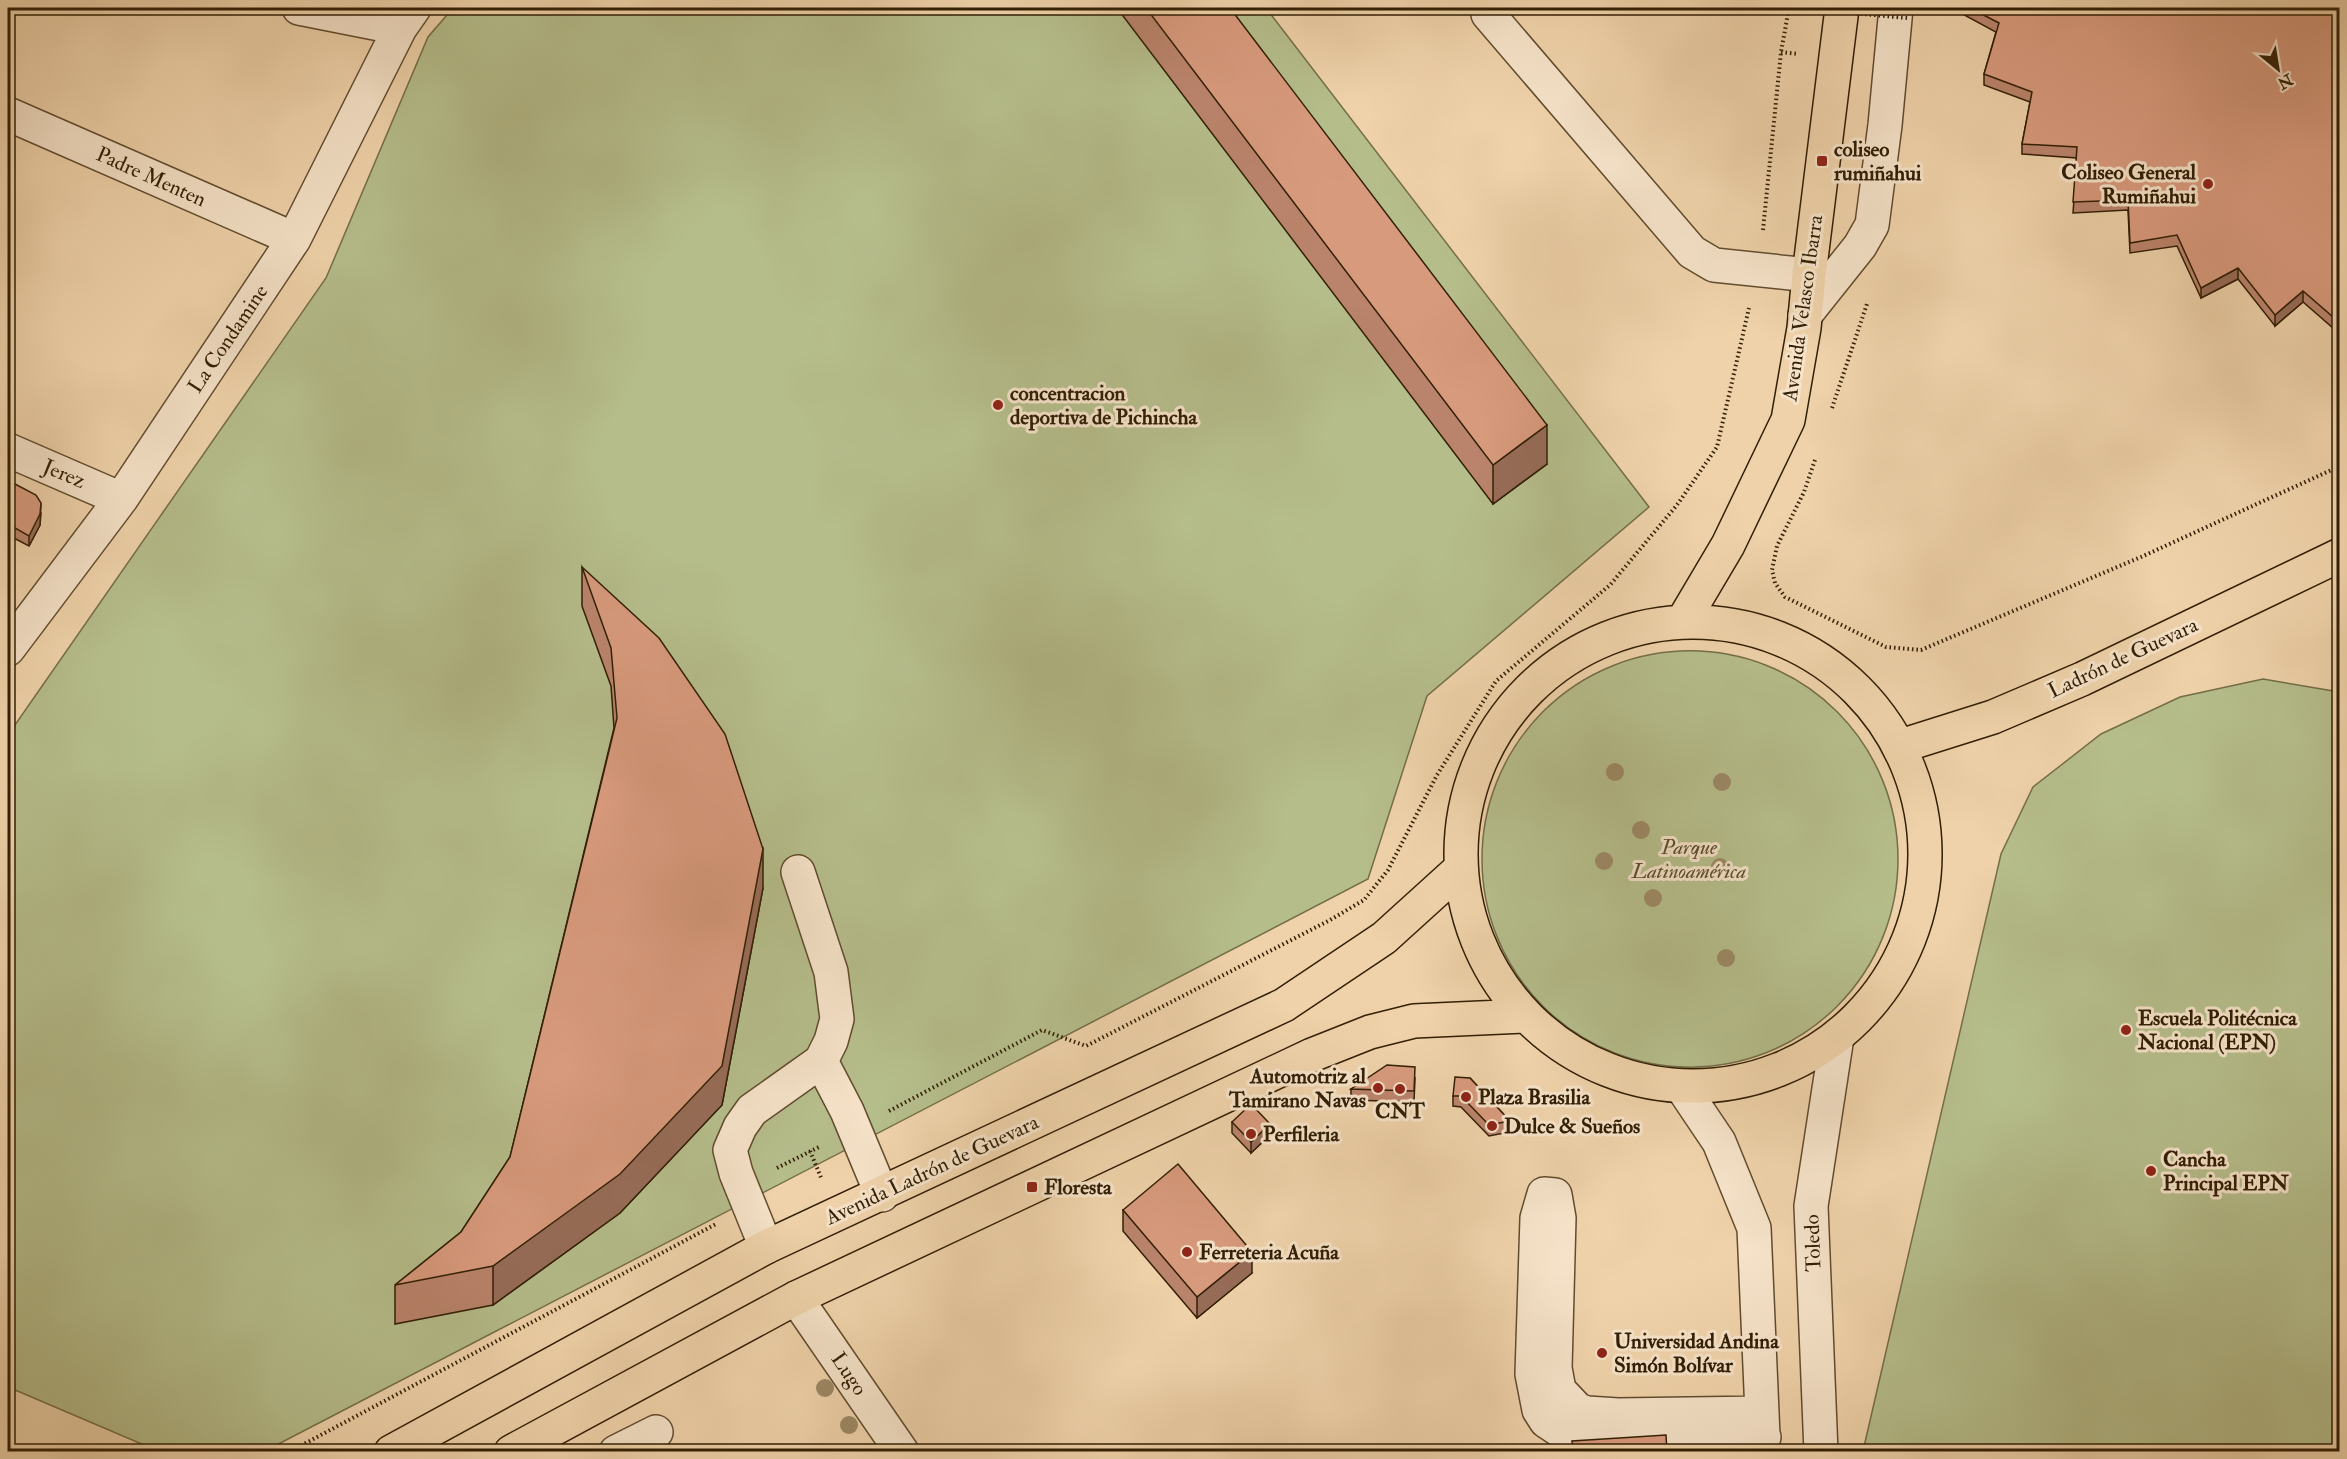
<svg xmlns="http://www.w3.org/2000/svg" width="2347" height="1459" font-family="'IM FELL Double Pica',serif">
<style>
.green{fill:#b5bd8b;stroke:#746e48;stroke-width:1.5}
.lines{fill:none;stroke-linecap:round;stroke-linejoin:round}
.minor-casing{stroke:#614c2e;stroke-width:36}
.major-casing{stroke:#321f05;stroke-width:36}
.path{stroke:#321f05;stroke-width:4;stroke-dasharray:1.5 3;stroke-linecap:butt}
.minor{stroke:#f5e2c8;stroke-width:33}
.major{stroke:#efd2aa;stroke-width:33}
.path-bridge{stroke:#321f05;stroke-width:4;stroke-dasharray:1.5 3;stroke-linecap:butt}
.tree{fill:#9c8965}
.wall{fill:#ba846c;stroke:#321f05;stroke-width:1.5}
.shaded-wall{fill:#976c58;stroke:#321f05;stroke-width:1.5}
.building{fill:#d89a7d;stroke:#321f05;stroke-width:1.5}
.poi-dot{fill:#8f2418;stroke:#f5e2c8;stroke-width:2}
.labels{text-anchor:middle;dominant-baseline:central;stroke-width:6;stroke-linejoin:round;paint-order:stroke}
.poi-label{font-size:21px;font-weight:bold;fill:#321f05;stroke:#f5e2c8;text-anchor:start}
.street-label{font-size:21px;fill:#321f05;stroke:#f5e2c8}
.park-label{font-size:21px;font-style:italic;fill:#594e2d;stroke:#f5e2c8}
</style>
<rect width="100%" height="100%" fill="#efd2aa"/>
<filter id="stains"><feTurbulence type="fractalNoise" baseFrequency=".00333" numOctaves="4"/><feColorMatrix values="0 0 0 0 .2 0 0 0 0 .09 0 0 0 0 .02 0 0 0 .5 -.17"/></filter>
<radialGradient id="worn" r=".72"><stop offset=".6" stop-color="#630" stop-opacity="0"/><stop offset="1" stop-color="#630" stop-opacity=".3"/></radialGradient>
<!-- green -->
<path class="green" d="M 453,8 L 1266,8 L 1649,507 L 1427,696 L 1368,879 L 265,1451 L 158,1451 L 8,1387 L 8,735 L 326,278 L 428,37 Z
M1482 859a208 208 0 1 1 416 0a208 208 0 1 1-416 0Z
M 2263,679 L 2339,692 L 2339,1451 L 1863,1451 L 2001,854 L 2033,787 L 2101,734 L 2180,697 Z"/>
<g class="lines">
<defs>
<path id="minor" d="M 299,8 L 400,28
M 1488,14 L 1692,252 L 1714,265 L 1809,275
M 8,114 L 294,239
M 1805,315 L 1860,246 L 1872,225 L 1885,125 L 1896,8
M 8,450 L 121,499
M 8,649 L 121,499 L 294,239 L 400,28 L 414,8
M 821,1061 L 847,1111 L 882,1195
M 1682,1087 L 1719,1142 L 1754,1228 L 1763,1436
M 766,1247 L 736,1173 L 730,1150 L 740,1127 L 752,1110 L 821,1061 L 831,1041 L 837,1019 L 831,972 L 798,872
M 796,1298 L 902,1452
M 1762,1413 L 1618,1415 L 1587,1413 L 1578,1410 L 1559,1390 L 1555,1368 L 1559,1218 L 1555,1195 L 1544,1194 L 1537,1218 L 1532,1374 L 1539,1410 L 1546,1421 L 1564,1433 L 1593,1439 L 1764,1437
M 616,1452 L 656,1432
M 1821,1452 L 1811,1206 L 1837,1037"/>
<path id="major" d="M 1683,621 L 1728,545 L 1788,420 L 1804,328 L 1809,275 L 1842,8
M1461 854a232 232 0 1 1 464 0a232 232 0 1 1-464 0Z
M 1901,746 L 1993,717 L 2082,679 L 2340,555
M 391,1452 L 766,1247 L 1284,1005 L 1384,938 L 1459,870
M 511,1452 L 796,1298 L 1312,1055 L 1370,1032 L 1414,1021 L 1524,1016"/>
</defs>
<!-- minor casing -->
<use href="#minor" class="minor-casing"/>
<!-- major casing -->
<use href="#major" class="major-casing"/>
<!-- path -->
<path class="path" d="M 1781,52 L 1798,54
M 1763,230 L 1781,52 L 1789,8
M 1832,408 L 1867,304
M 1815,460 L 1804,492 L 1777,546 L 1772,570 L 1775,583 L 1785,597 L 1886,647 L 1921,650 L 2141,557 L 2340,466
M 889,1111 L 1042,1030 L 1086,1046 L 1330,920 L 1364,900 L 1388,870 L 1437,775 L 1496,681 L 1610,585 L 1677,505 L 1717,447 L 1749,308
M 810,1151 L 822,1180
M 777,1168 L 821,1146
M 289,1452 L 716,1224"/>
<!-- minor -->
<use href="#minor" class="minor"/>
<!-- major -->
<use href="#major" class="major"/>
<!-- path-bridge -->
<path class="path-bridge" d="M 1798,8 L 1907,18"/>
</g>
<!-- trees -->
<g class="tree">
<circle cx="1615" cy="772" r="9"/>
<circle cx="1722" cy="782" r="9"/>
<circle cx="1641" cy="830" r="9"/>
<circle cx="1604" cy="861" r="9"/>
<circle cx="1720" cy="867" r="9"/>
<circle cx="1653" cy="898" r="9"/>
<circle cx="1726" cy="958" r="9"/>
<circle cx="825" cy="1388" r="9"/>
<circle cx="849" cy="1425" r="9"/>
</g>
<!-- wall -->
<path class="wall" d="M 1117,8 L 1230,8 L 1547,464 L 1493,504 Z
M 1957,8 L 2340,8 L 2340,334 L 2303,302 L 2275,326 L 2238,279 L 2201,298 L 2177,246 L 2130,253 L 2128,210 L 2073,213 L 2077,158 L 2022,154 L 2022,144 L 2030,102 L 1984,85 L 1984,74 L 1996,32 L 1957,11 Z
M 8,499 L 41,513 L 40,525 L 29,546 L 8,535 Z
M 582,567 L 763,888 L 722,1105 L 620,1213 L 493,1305 L 395,1324 L 395,1285 L 461,1232 L 510,1157 L 614,728 L 611,686 L 582,606 Z
M 1415,1078 L 1414,1102 L 1351,1100 L 1351,1089 Z
M 1470,1078 L 1510,1121 L 1510,1132 L 1489,1136 L 1461,1107 L 1453,1106 L 1453,1096 Z
M 1232,1122 L 1270,1135 L 1251,1153 L 1232,1133 Z
M 1123,1210 L 1252,1273 L 1197,1318 L 1123,1231 Z"/>
<!-- shaded-wall -->
<path class="shaded-wall" d="M 2238,268 L 2238,279 L 2201,298 L 2201,288 Z
M 2303,291 L 2303,302 L 2275,326 L 2275,315 Z
M 1547,425 L 1547,464 L 1493,504 L 1493,465 Z
M 41,503 L 40,525 L 29,546 L 29,536 Z
M 763,849 L 763,888 L 722,1105 L 620,1213 L 493,1305 L 493,1266 Z
M 1270,1124 L 1270,1135 L 1251,1153 L 1251,1142 Z
M 1252,1252 L 1252,1273 L 1197,1318 L 1197,1297 Z"/>
<!-- building -->
<path class="building" d="M 1146,8 L 1230,8 L 1547,425 L 1493,465 Z
M 1970,8 L 2340,8 L 2340,323 L 2303,291 L 2275,315 L 2238,268 L 2201,288 L 2177,235 L 2130,243 L 2128,200 L 2073,202 L 2077,147 L 2022,144 L 2032,92 L 1984,74 L 1999,23 Z
M 15,484 L 36,495 L 41,503 L 40,514 L 29,536 L 8,524 L 8,499 Z
M 582,567 L 659,638 L 725,734 L 763,849 L 722,1066 L 620,1174 L 493,1266 L 395,1285 L 461,1232 L 510,1157 L 617,718 L 611,648 Z
M 1387,1065 L 1415,1067 L 1414,1091 L 1351,1089 Z
M 1455,1077 L 1470,1078 L 1510,1121 L 1489,1125 L 1461,1096 L 1453,1096 Z
M 1251,1104 L 1270,1124 L 1251,1142 L 1232,1122 Z
M 1178,1164 L 1252,1252 L 1197,1297 L 1123,1210 Z
M 1666,1435 L 1667,1452 L 1573,1452 L 1572,1441 Z"/>
<!-- markers -->
<g class="poi-dot">
<rect x="1816" y="155" width="12" height="12" rx="3"/>
<circle cx="2208" cy="184" r="6"/>
<circle cx="998" cy="405" r="6"/>
<circle cx="2126" cy="1030" r="6"/>
<circle cx="1378" cy="1088" r="6"/>
<circle cx="1400" cy="1089" r="6"/>
<circle cx="1466" cy="1097" r="6"/>
<circle cx="1492" cy="1126" r="6"/>
<circle cx="1251" cy="1134" r="6"/>
<circle cx="2151" cy="1171" r="6"/>
<rect x="1026" y="1181" width="12" height="12" rx="3"/>
<circle cx="1187" cy="1252" r="6"/>
<circle cx="1602" cy="1353" r="6"/>
</g>
<g class="labels">
<!-- poi labels -->
<g class="poi-label">
<text x="1834" y="149">coliseo<tspan x="1834" dy="24">rumiñahui</tspan></text>
<text x="2196" y="172" text-anchor="end">Coliseo General<tspan x="2196" dy="24">Rumiñahui</tspan></text>
<text x="1010" y="393">concentracion<tspan x="1010" dy="24">deportiva de Pichincha</tspan></text>
<text x="2138" y="1018">Escuela Politécnica<tspan x="2138" dy="24">Nacional (EPN)</tspan></text>
<text x="1366" y="1076" text-anchor="end">Automotriz al<tspan x="1366" dy="24">Tamirano Navas</tspan></text>
<text x="1478" y="1097">Plaza Brasilia</text>
<text x="1400" y="1111" text-anchor="middle">CNT</text>
<text x="1504" y="1126">Dulce &amp; Sueños</text>
<text x="1263" y="1134">Perfileria</text>
<text x="2163" y="1159">Cancha<tspan x="2163" dy="24">Principal EPN</tspan></text>
<text x="1044" y="1187">Floresta</text>
<text x="1199" y="1252">Ferreteria Acuña</text>
<text x="1614" y="1341">Universidad Andina<tspan x="1614" dy="24">Simón Bolívar</tspan></text>
</g>
<!-- street labels -->
<g class="street-label">
<text transform="translate(151 177) rotate(24)">Padre Menten</text>
<text transform="translate(1803 308) rotate(-82)">Avenida Velasco Ibarra</text>
<text transform="translate(228 339) rotate(-56)">La Condamine</text>
<text transform="translate(64 474) rotate(23)">Jerez</text>
<text transform="translate(2123 658) rotate(-25)">Ladrón de Guevara</text>
<text transform="translate(932 1170) rotate(-25)">Avenida Ladrón de Guevara</text>
<text transform="translate(1813 1243) rotate(-92)">Toledo</text>
<text transform="translate(849 1374) rotate(56)">Lugo</text>
</g>
<!-- park labels -->
<g class="park-label">
<text x="1689" y="847">Parque<tspan x="1689" dy="24">Latinoamérica</tspan></text>
</g>
</g>
<!-- margin -->
<rect width="2347" height="1459" fill="none" stroke="#efd2aa" stroke-width="30"/>
<rect x="9" y="9" width="2329" height="1441" fill="none" stroke="#321f05" stroke-width="3"/>
<rect x="15" y="15" width="2317" height="1429" fill="none" stroke="#321f05" stroke-width="1.5"/>
<!-- north arrow -->
<g transform="translate(2278 69) rotate(150)" stroke="#f5e2c8" stroke-width="4.5" paint-order="stroke">
<path d="M0-4.5L10 22L0 15L-10 22Z" fill="#321f05"/>
<text y="-9" font-size="16" font-weight="bold" text-anchor="middle" fill="#321f05">N</text>
</g>
<rect width="100%" height="100%" filter="url(#stains)"/>
<rect width="100%" height="100%" fill="url(#worn)"/>
</svg>
